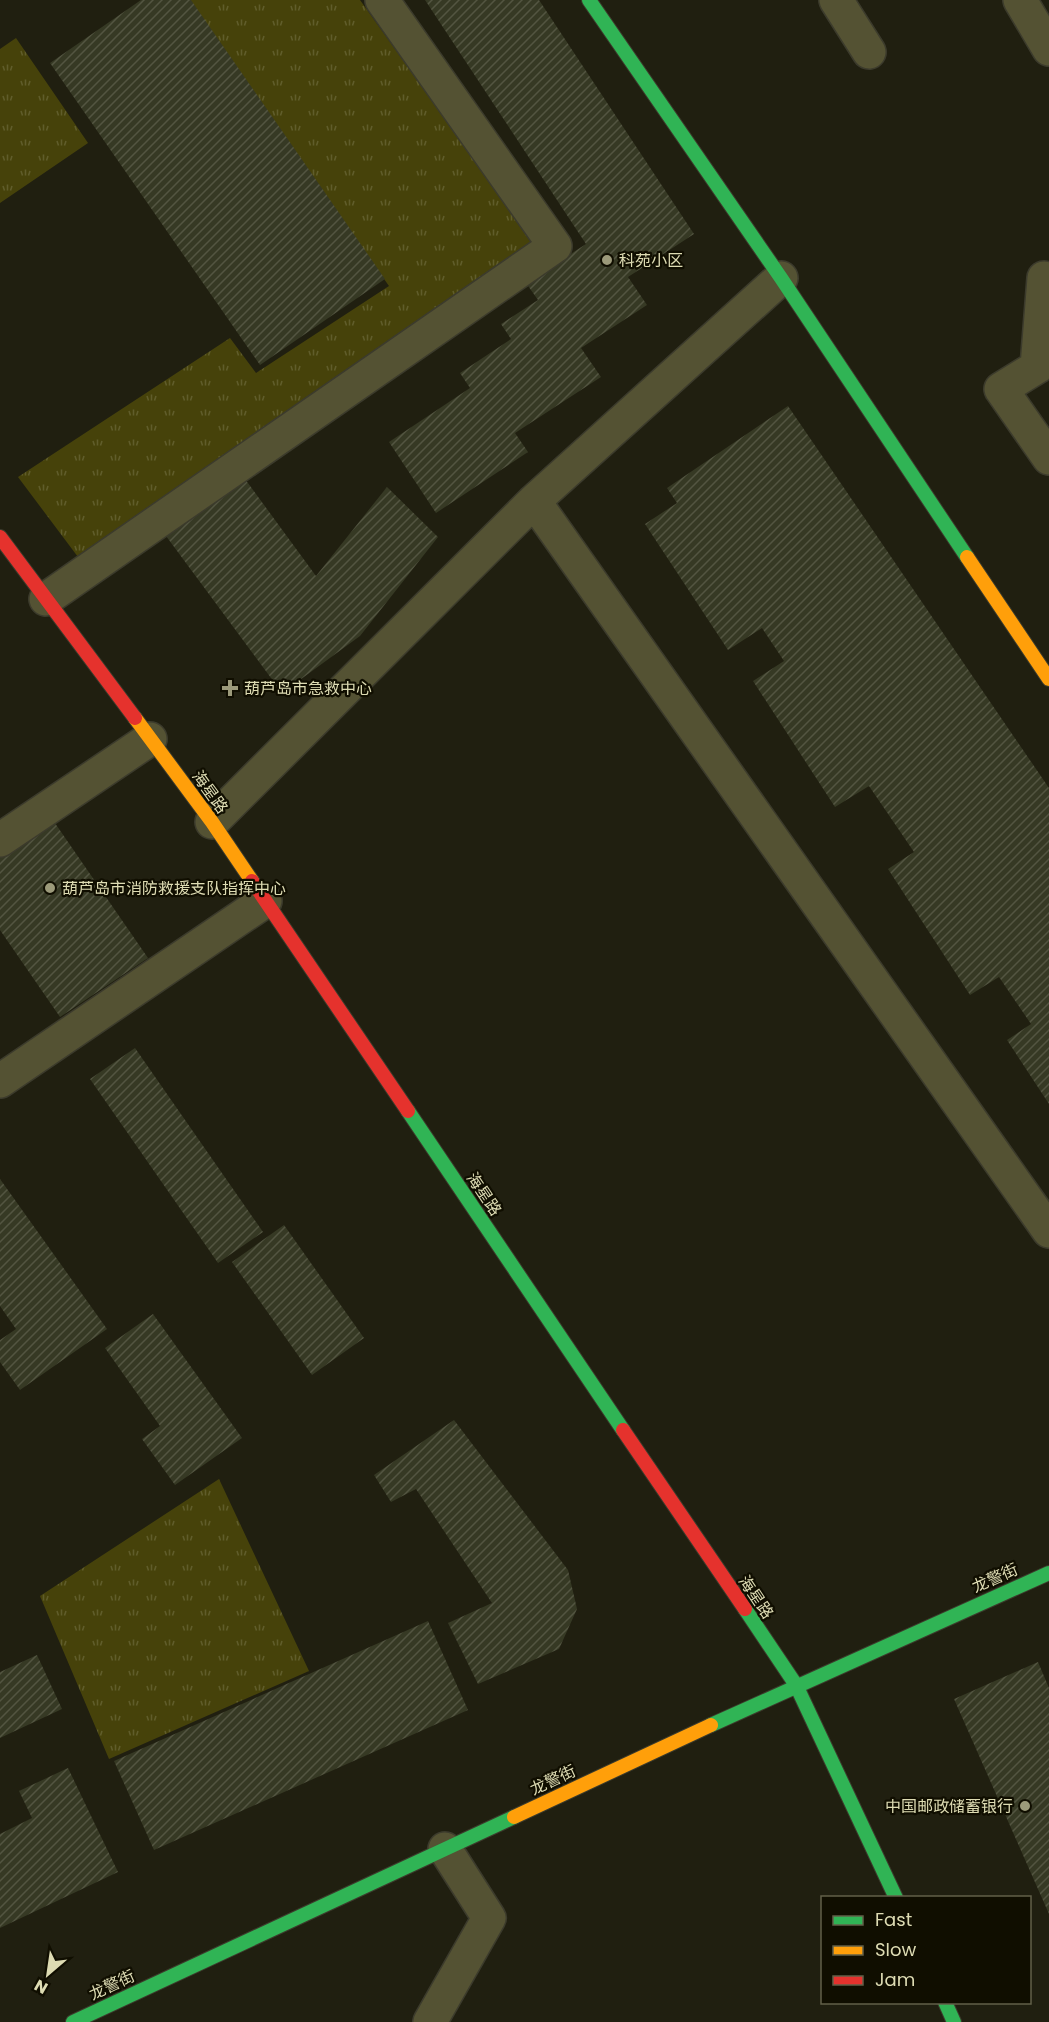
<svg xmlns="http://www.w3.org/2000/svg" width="1049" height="2022" font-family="Poppins,'Noto Sans SC',sans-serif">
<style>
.grass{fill:url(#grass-tufts)}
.building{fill:url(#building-hatch)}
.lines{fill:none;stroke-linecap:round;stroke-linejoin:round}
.street-casing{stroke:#3c3b2c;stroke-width:36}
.fast-casing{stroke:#3c3b2c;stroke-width:16}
.slow-casing{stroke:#3c3b2c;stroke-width:16}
.jam-casing{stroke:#3c3b2c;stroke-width:16}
.street{stroke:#545233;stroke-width:33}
.fast{stroke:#30b455;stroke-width:14}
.slow{stroke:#ff9f0a;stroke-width:14}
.jam{stroke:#e5322d;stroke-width:14}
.poi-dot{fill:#9c9a7a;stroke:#100e00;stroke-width:2}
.labels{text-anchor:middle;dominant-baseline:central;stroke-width:4.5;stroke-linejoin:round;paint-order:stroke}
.poi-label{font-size:16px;fill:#dedcb3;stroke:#100e00;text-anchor:start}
.street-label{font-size:16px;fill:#dedcb3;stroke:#100e00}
</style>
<defs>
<pattern id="grass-tufts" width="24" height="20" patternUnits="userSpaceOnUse" patternTransform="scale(1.5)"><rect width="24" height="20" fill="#46420a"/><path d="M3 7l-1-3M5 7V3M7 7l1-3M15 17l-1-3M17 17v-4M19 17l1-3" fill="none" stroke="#605d2b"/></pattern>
<pattern id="building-hatch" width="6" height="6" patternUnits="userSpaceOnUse" patternTransform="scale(1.5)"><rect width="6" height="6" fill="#363924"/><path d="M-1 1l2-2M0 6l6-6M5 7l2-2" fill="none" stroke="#535541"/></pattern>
</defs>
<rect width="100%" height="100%" fill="#201f10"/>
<!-- grass -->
<path class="grass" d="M 188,0 L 360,0 L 536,246 L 84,565 L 18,477 L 230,338 L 256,373 L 389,286 Z
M 16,38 L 88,143 L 0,203 L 0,49 Z
M 219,1479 L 309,1671 L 109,1759 L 40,1596 Z"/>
<!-- building -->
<path class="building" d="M 141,0 L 191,0 L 385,279 L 260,365 L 50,63 Z
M 425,0 L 539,0 L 694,234 L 628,277 L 647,305 L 581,348 L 601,377 L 515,433 L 528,452 L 436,513 L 389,442 L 470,388 L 460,373 L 511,339 L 501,324 L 538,300 L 526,283 L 586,244 Z
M 788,406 L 1049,788 L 1049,1104 L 1007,1040 L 1031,1024 L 999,977 L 970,995 L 888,869 L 914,852 L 869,786 L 835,807 L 753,681 L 784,661 L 762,628 L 728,650 L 645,524 L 677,503 L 667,488 Z
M 245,479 L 316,576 L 387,487 L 438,537 L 360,636 L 282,693 L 166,536 Z
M 48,813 L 148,958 L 60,1017 L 0,930 L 0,846 Z
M 135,1048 L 263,1232 L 218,1263 L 90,1079 Z
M 0,1179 L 107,1329 L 20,1390 L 0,1362 L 0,1340 L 16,1329 L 0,1306 Z
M 284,1225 L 364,1338 L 312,1375 L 232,1262 Z
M 153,1314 L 242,1438 L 175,1485 L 142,1439 L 160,1426 L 105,1348 Z
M 454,1420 L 568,1570 L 577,1609 L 559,1649 L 478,1684 L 448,1623 L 492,1603 L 416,1489 L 391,1502 L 374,1475 Z
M 428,1621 L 468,1710 L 154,1850 L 114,1761 Z
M 37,1655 L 62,1709 L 0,1738 L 0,1672 Z
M 1038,1662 L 1049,1688 L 1049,1914 L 954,1699 Z
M 68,1768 L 118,1872 L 0,1928 L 0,1834 L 32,1818 L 19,1791 Z"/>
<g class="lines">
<defs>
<path id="street" d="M 836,0 L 869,52
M 1020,0 L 1049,49
M 1049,281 L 1044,278 L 1037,367 L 1001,389 L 1049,458
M 534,501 L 1049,1231
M 46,599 L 555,246 L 382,0
M 212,822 L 534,501 L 781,278
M 0,840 L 150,739
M 0,1081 L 265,901
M 430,2022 L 489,1918 L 445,1849"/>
<path id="fast" d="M 589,0 L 781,278 L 967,557
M 408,1111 L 623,1430
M 745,1609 L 796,1685 L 896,1898
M 711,1725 L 1049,1573
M 945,2002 L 954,2022
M 73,2022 L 514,1817"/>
<path id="slow" d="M 967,557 L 1049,679
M 135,718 L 212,822 L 252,881
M 514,1817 L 711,1725"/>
<path id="jam" d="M 0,537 L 135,718
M 252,881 L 408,1111
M 623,1430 L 745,1609"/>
</defs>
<!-- street casing -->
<use href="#street" class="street-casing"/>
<!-- fast casing -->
<use href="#fast" class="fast-casing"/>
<!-- slow casing -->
<use href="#slow" class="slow-casing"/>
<!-- jam casing -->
<use href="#jam" class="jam-casing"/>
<!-- street -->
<use href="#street" class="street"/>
<!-- fast -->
<use href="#fast" class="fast"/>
<!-- slow -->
<use href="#slow" class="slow"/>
<!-- jam -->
<use href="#jam" class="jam"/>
</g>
<!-- markers -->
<g class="poi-dot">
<circle cx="607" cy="260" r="6"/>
<path d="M227 679h6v6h6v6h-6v6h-6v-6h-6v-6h6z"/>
<circle cx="50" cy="888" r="6"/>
<circle cx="1025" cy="1806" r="6"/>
</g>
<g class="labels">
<!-- poi labels -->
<g class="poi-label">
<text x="619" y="260">科苑小区</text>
<text x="244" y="688">葫芦岛市急救中心</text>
<text x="62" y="888">葫芦岛市消防救援支队指挥中心</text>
<text x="1013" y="1806" text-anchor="end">中国邮政储蓄银行</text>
</g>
<!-- street labels -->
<g class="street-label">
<text transform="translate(210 792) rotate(54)">海星路</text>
<text transform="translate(484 1194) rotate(56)">海星路</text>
<text transform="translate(995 1578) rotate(-24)">龙警街</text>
<text transform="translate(756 1597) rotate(56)">海星路</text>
<text transform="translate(553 1780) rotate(-25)">龙警街</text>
<text transform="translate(112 1985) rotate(-25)">龙警街</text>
</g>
</g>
<!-- legend -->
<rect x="821" y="1896" width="210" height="108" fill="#100e00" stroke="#626048" stroke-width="1.5"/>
<rect x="833" y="1916" width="30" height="9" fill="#30b455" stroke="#626048" stroke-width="1.5"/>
<text x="875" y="1926" font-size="18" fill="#dedcb3">Fast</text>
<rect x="833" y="1946" width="30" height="9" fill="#ff9f0a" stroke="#626048" stroke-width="1.5"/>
<text x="875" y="1956" font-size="18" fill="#dedcb3">Slow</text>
<rect x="833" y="1976" width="30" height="9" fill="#e5322d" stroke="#626048" stroke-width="1.5"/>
<text x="875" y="1986" font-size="18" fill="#dedcb3">Jam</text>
<!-- north arrow -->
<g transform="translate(48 1974) rotate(209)" stroke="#100e00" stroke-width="4.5" paint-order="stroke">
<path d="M0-4.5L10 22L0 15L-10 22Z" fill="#dedcb3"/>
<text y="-9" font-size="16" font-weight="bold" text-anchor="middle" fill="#dedcb3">N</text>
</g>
</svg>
